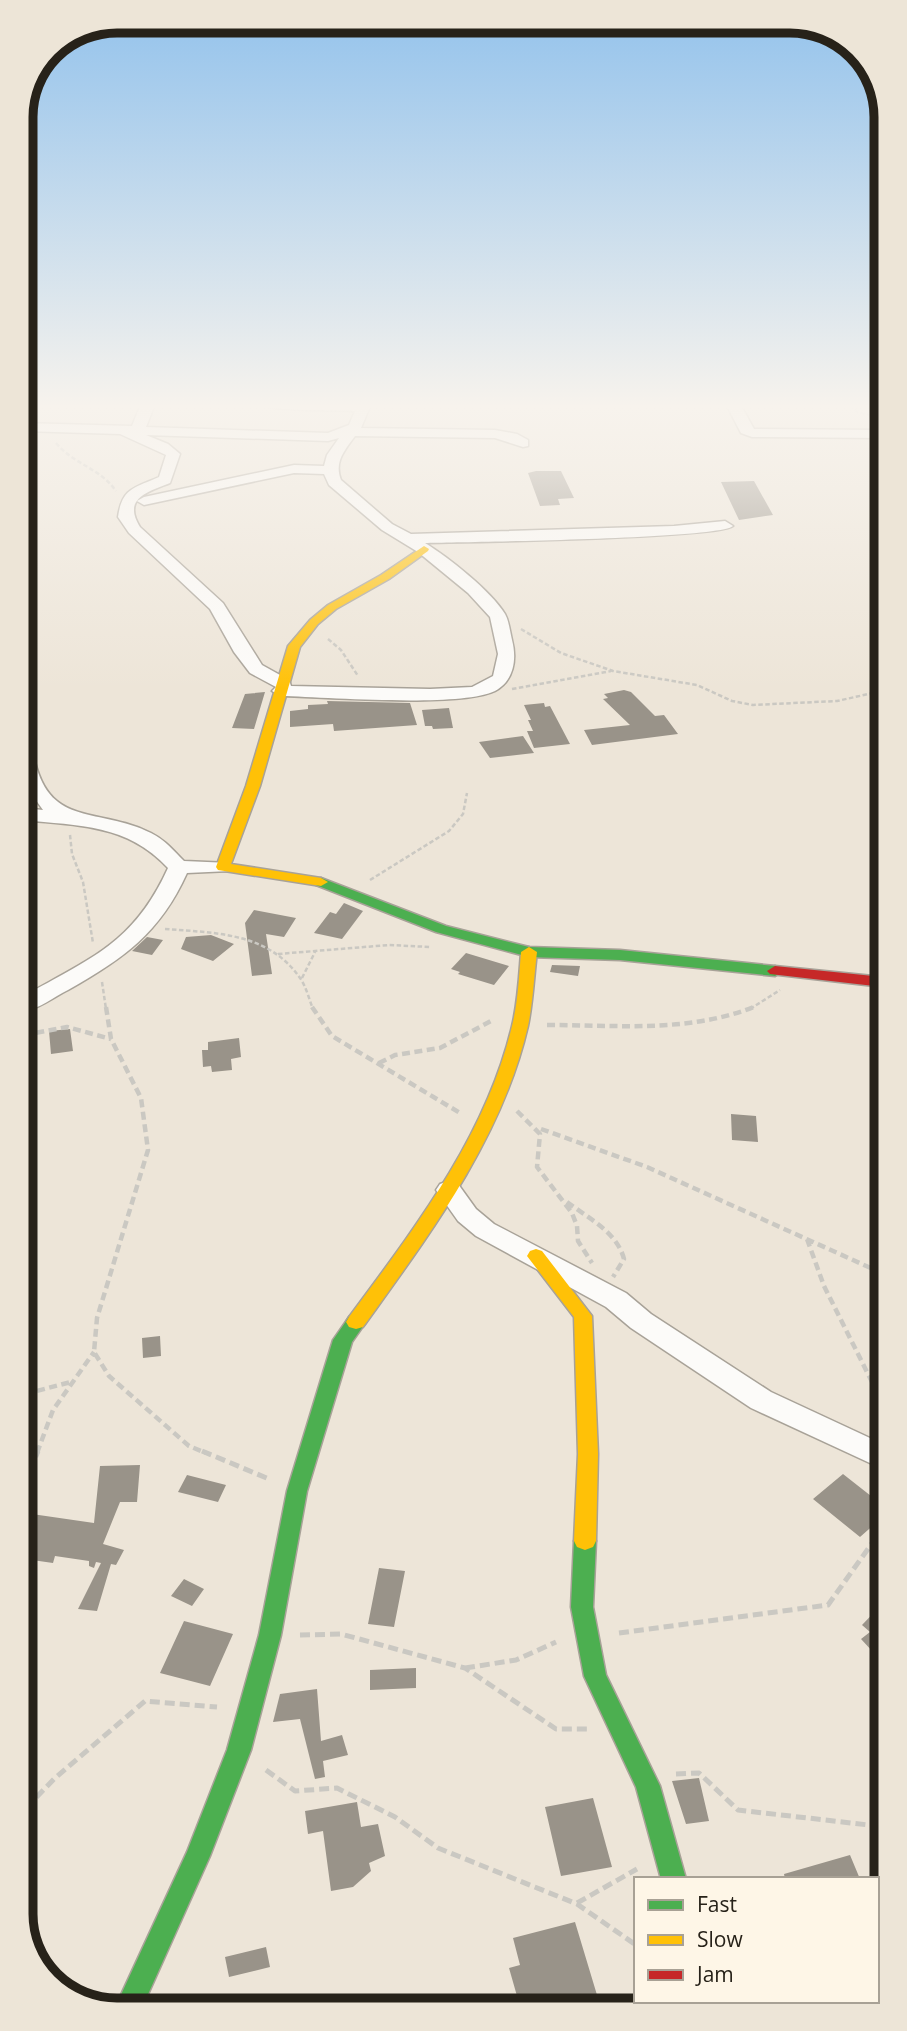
<svg xmlns="http://www.w3.org/2000/svg" width="907" height="2031" font-family="'Open Sans',sans-serif">
<style>
.building{fill:#999389}
.lines{fill:none;stroke-linecap:round;stroke-linejoin:round}
.street-casing{stroke:#a8a298;stroke-width:3}
.fast-casing{stroke:#a8a298;stroke-width:3}
.slow-casing{stroke:#a8a298;stroke-width:3}
.jam-casing{stroke:#a8a298;stroke-width:3}
.path-far2{stroke:#cac8c2;stroke-width:2.5;stroke-dasharray:4.5 2.5;stroke-linecap:butt}
.path-far1{stroke:#cac8c2;stroke-width:4.5;stroke-dasharray:8 4.5;stroke-linecap:butt}
.path{stroke:#cac8c2;stroke-width:5;stroke-dasharray:10 5;stroke-linecap:butt}
.street{fill:#fcfbf9;fill-rule:evenodd}
.fast{fill:#4caf50;fill-rule:evenodd}
.slow{fill:#ffc107;fill-rule:evenodd}
.jam{fill:#c62828;fill-rule:evenodd}
.rim{fill:none;stroke:#272219;stroke-width:9}
</style>
<rect width="100%" height="100%" fill="#ede5d8"/>
<!-- building -->
<path class="building" d="M 536,471 L 561,471 L 574,498 L 558,499 L 560,505 L 540,506 L 528,473 Z
M 754,481 L 773,515 L 739,520 L 721,482 Z
M 624,690 L 631,692 L 655,716 L 664,715 L 678,734 L 592,745 L 584,730 L 630,725 L 603,699 L 608,698 L 604,694 Z
M 265,692 L 254,729 L 232,728 L 245,694 Z
M 327,701 L 410,703 L 417,725 L 334,731 L 333,724 L 290,727 L 290,711 L 308,709 L 308,705 L 328,704 Z
M 544,703 L 545,707 L 550,706 L 570,744 L 534,748 L 527,731 L 533,731 L 528,720 L 531,720 L 524,705 Z
M 449,708 L 453,728 L 433,729 L 432,726 L 425,726 L 422,710 Z
M 523,736 L 534,753 L 490,758 L 479,742 Z
M 344,903 L 363,911 L 342,939 L 314,933 L 330,912 L 336,914 Z
M 254,910 L 296,918 L 284,937 L 266,934 L 272,974 L 252,976 L 245,923 Z
M 211,935 L 234,944 L 213,961 L 181,949 L 186,937 Z
M 147,937 L 163,940 L 152,955 L 132,951 Z
M 466,953 L 509,966 L 494,985 L 458,974 L 460,972 L 451,969 Z
M 552,965 L 580,966 L 578,976 L 550,972 Z
M 70,1029 L 73,1051 L 51,1054 L 49,1031 Z
M 239,1038 L 241,1057 L 231,1059 L 232,1070 L 212,1072 L 211,1066 L 203,1067 L 202,1050 L 208,1050 L 208,1042 Z
M 731,1114 L 756,1116 L 758,1142 L 732,1140 Z
M 160,1336 L 161,1356 L 143,1358 L 142,1338 Z
M 140,1465 L 137,1502 L 120,1502 L 103,1544 L 124,1550 L 116,1565 L 111,1564 L 97,1611 L 78,1609 L 101,1563 L 96,1562 L 94,1568 L 89,1566 L 89,1561 L 55,1556 L 53,1563 L 25,1559 L 25,1513 L 94,1523 L 100,1466 Z
M 843,1474 L 885,1507 L 885,1515 L 860,1537 L 813,1499 Z
M 187,1475 L 226,1485 L 218,1502 L 178,1492 Z
M 379,1568 L 405,1571 L 394,1627 L 368,1624 Z
M 184,1579 L 204,1589 L 192,1606 L 171,1596 Z
M 885,1601 L 885,1644 L 873,1652 L 861,1639 L 870,1632 L 862,1625 Z
M 184,1621 L 233,1634 L 210,1686 L 160,1673 Z
M 416,1668 L 416,1688 L 370,1690 L 370,1670 Z
M 317,1689 L 321,1741 L 342,1735 L 348,1755 L 323,1761 L 325,1777 L 315,1779 L 300,1719 L 273,1722 L 280,1694 Z
M 699,1778 L 709,1821 L 686,1824 L 672,1781 Z
M 593,1798 L 612,1867 L 561,1876 L 545,1807 Z
M 357,1802 L 361,1827 L 378,1824 L 385,1856 L 369,1863 L 371,1871 L 353,1887 L 331,1891 L 323,1831 L 308,1834 L 305,1811 Z
M 850,1855 L 860,1879 L 785,1879 L 784,1874 Z
M 575,1922 L 597,1995 L 577,2001 L 579,2006 L 534,2007 L 532,1999 L 519,2003 L 509,1968 L 520,1965 L 513,1938 Z
M 266,1947 L 270,1967 L 229,1977 L 225,1957 Z"/>
<g class="lines">
<defs>
<path id="street" d="M 141,404 L 155,404 L 146,427 L 328,433 L 349,425 L 355,411 C 340,410 273,411 266,406 L 371,404 L 361,428 L 495,430 L 517,434 L 528,440 L 528,446 L 523,447 L 495,438 L 355,436 C 344,451 334,462 341,480 L 392,524 L 411,534 L 674,526 L 725,521 L 733,526 C 719,539 464,542 425,543 C 448,557 491,591 505,614 C 509,621 510,632 512,640 C 517,659 514,681 495,691 C 460,708 326,697 281,696 L 272,691 L 276,687 L 250,673 L 234,652 L 210,609 L 129,533 L 118,517 C 122,488 134,488 159,477 L 166,455 L 120,434 L 22,431 L 22,423 L 132,426 ZM 146,435 L 328,441 L 339,438 L 327,455 L 324,466 L 294,465 L 144,497 L 137,501 L 144,505 L 294,473 L 324,474 L 329,485 L 382,530 L 418,552 L 468,593 L 490,617 L 498,654 L 493,676 L 472,687 L 430,689 L 291,686 L 289,680 L 262,665 L 223,603 L 140,527 C 122,498 148,492 170,483 L 180,454 L 168,444 Z
M 726,404 L 740,404 L 754,429 L 882,430 L 882,438 L 752,437 L 741,433 Z
M 23,740 L 32,746 C 44,831 95,805 151,833 C 165,840 173,850 184,861 L 230,863 L 233,867 L 230,871 L 187,873 C 160,933 123,959 68,990 C 54,997 40,1008 24,1012 L 24,996 C 91,958 134,943 168,868 C 127,824 80,826 23,820 L 23,808 L 43,810 L 23,782 Z
M 449,1181 L 458,1184 L 476,1209 L 494,1224 L 626,1293 L 651,1314 L 771,1392 L 885,1445 L 885,1470 L 751,1408 L 631,1328 L 606,1307 L 476,1236 L 458,1221 L 436,1190 L 440,1184 Z
M 692,2001 L 730,2001 L 731,2005 L 693,2006 Z"/>
<path id="fast" d="M 321,878 L 446,926 L 529,947 L 620,950 L 775,966 L 783,971 L 775,976 L 620,960 L 529,957 L 436,932 L 316,885 L 314,882 L 316,879 Z
M 356,1315 L 363,1317 L 366,1322 L 352,1342 L 307,1491 L 281,1635 L 251,1750 L 210,1856 L 141,2010 L 114,2010 L 187,1852 L 227,1750 L 259,1635 L 287,1491 L 333,1340 L 349,1317 Z
M 585,1532 L 593,1535 L 596,1541 L 593,1607 L 606,1675 L 660,1786 L 686,1879 L 661,1879 L 636,1787 L 584,1676 L 571,1607 L 574,1541 L 577,1535 Z"/>
<path id="slow" d="M 424,546 L 429,549 L 428,551 L 389,579 L 336,609 L 318,624 L 300,647 L 260,786 L 231,864 L 321,878 L 328,882 L 321,886 L 218,870 L 216,867 L 246,786 L 288,646 L 310,620 L 328,605 L 381,575 Z
M 529,947 L 537,952 C 534,976 533,1002 528,1026 C 502,1139 429,1235 363,1327 L 356,1329 L 349,1327 L 346,1322 L 349,1317 C 415,1228 486,1136 512,1026 C 518,1002 519,977 521,952 Z
M 536,1249 L 542,1251 L 592,1316 L 598,1454 L 596,1541 L 593,1547 L 585,1550 L 577,1547 L 574,1541 L 578,1454 L 574,1317 L 527,1256 L 530,1251 Z"/>
<path id="jam" d="M 775,966 L 883,977 L 883,987 L 770,974 L 767,971 Z"/>
</defs>
<!-- street casing -->
<use href="#street" class="street-casing"/>
<!-- fast casing -->
<use href="#fast" class="fast-casing"/>
<!-- slow casing -->
<use href="#slow" class="slow-casing"/>
<!-- jam casing -->
<use href="#jam" class="jam-casing"/>
<!-- path-far2 -->
<path class="path-far2" d="M 850,404 L 858,412 L 879,418
M 56,443 C 73,464 100,468 116,491
M 521,629 L 561,653 L 613,671 L 697,685 L 732,701 L 753,705 L 837,701 L 882,691
M 328,639 L 341,650 L 358,676
M 512,689 L 611,671
M 872,691 L 882,684
M 70,835 L 72,854 L 83,882 L 93,943
M 370,880 L 449,831 L 463,814 L 467,793
M 165,929 C 215,933 268,932 300,978 C 306,986 309,999 313,1009
M 278,954 L 389,945 L 430,947
M 302,978 L 315,952
M 102,982 L 106,1009
M 750,1009 L 780,990"/>
<!-- path-far1 -->
<path class="path-far1" d="M 106,1007 L 111,1039 L 141,1098 L 148,1150 L 97,1318 L 94,1352 L 109,1376 L 189,1446 L 206,1453
M 312,1007 L 332,1036 L 460,1113
M 547,1025 C 618,1025 687,1033 754,1007
M 24,1035 L 67,1027 L 111,1039
M 379,1063 L 395,1055 L 440,1048 L 493,1020
M 517,1111 L 540,1134 L 537,1167 L 572,1213 L 577,1226 L 578,1241 L 592,1263
M 541,1129 L 647,1167 L 884,1274
M 567,1202 C 588,1218 617,1232 624,1259 L 613,1277
M 807,1239 L 824,1286 L 885,1408
M 25,1394 L 71,1382
M 37,1453 L 53,1410 L 94,1352"/>
<!-- path -->
<path class="path" d="M 202,1451 L 269,1479
M 25,1485 L 38,1451
M 619,1633 L 828,1605 L 885,1525
M 300,1635 L 341,1634 L 465,1668 L 556,1729 L 588,1729
M 465,1668 L 516,1660 L 556,1642
M 266,1770 L 295,1791 L 337,1788 L 395,1817 L 438,1848 L 577,1904 L 636,1945
M 676,1774 L 699,1773 L 738,1810 L 886,1827
M 26,1808 L 54,1779 L 145,1701 L 217,1707
M 577,1903 L 637,1869"/>
<!-- street -->
<use href="#street" class="street"/>
<!-- fast -->
<use href="#fast" class="fast"/>
<!-- slow -->
<use href="#slow" class="slow"/>
<!-- jam -->
<use href="#jam" class="jam"/>
</g>
<!-- sky -->
<linearGradient id="sky" x2="0" y2="1"><stop stop-color="#92c2ec"/><stop offset="0.59" stop-color="#f7f3ed"/><stop offset="1" stop-color="#f7f3ed" stop-opacity="0"/></linearGradient>
<rect width="907" height="689" fill="url(#sky)"/>
<!-- crop -->
<path d="M0 0H907V2031H0ZM117 33H790A84 84 0 0 1 874 117V1914A84 84 0 0 1 790 1998H117A84 84 0 0 1 33 1914V117A84 84 0 0 1 117 33Z" fill="#ede5d7" fill-rule="evenodd"/>
<path class="rim" d="M117 33H790A84 84 0 0 1 874 117V1914A84 84 0 0 1 790 1998H117A84 84 0 0 1 33 1914V117A84 84 0 0 1 117 33Z"/>
<!-- legend -->
<rect x="634" y="1877" width="245" height="126" fill="#fef6e7" stroke="#a8a195" stroke-width="2"/>
<rect x="648" y="1900" width="35" height="10" fill="#4caf50" stroke="#a8a195" stroke-width="2"/>
<text x="697" y="1912" font-size="21" fill="#272219">Fast</text>
<rect x="648" y="1935" width="35" height="10" fill="#ffc107" stroke="#a8a195" stroke-width="2"/>
<text x="697" y="1947" font-size="21" fill="#272219">Slow</text>
<rect x="648" y="1970" width="35" height="10" fill="#c62828" stroke="#a8a195" stroke-width="2"/>
<text x="697" y="1982" font-size="21" fill="#272219">Jam</text>
</svg>
